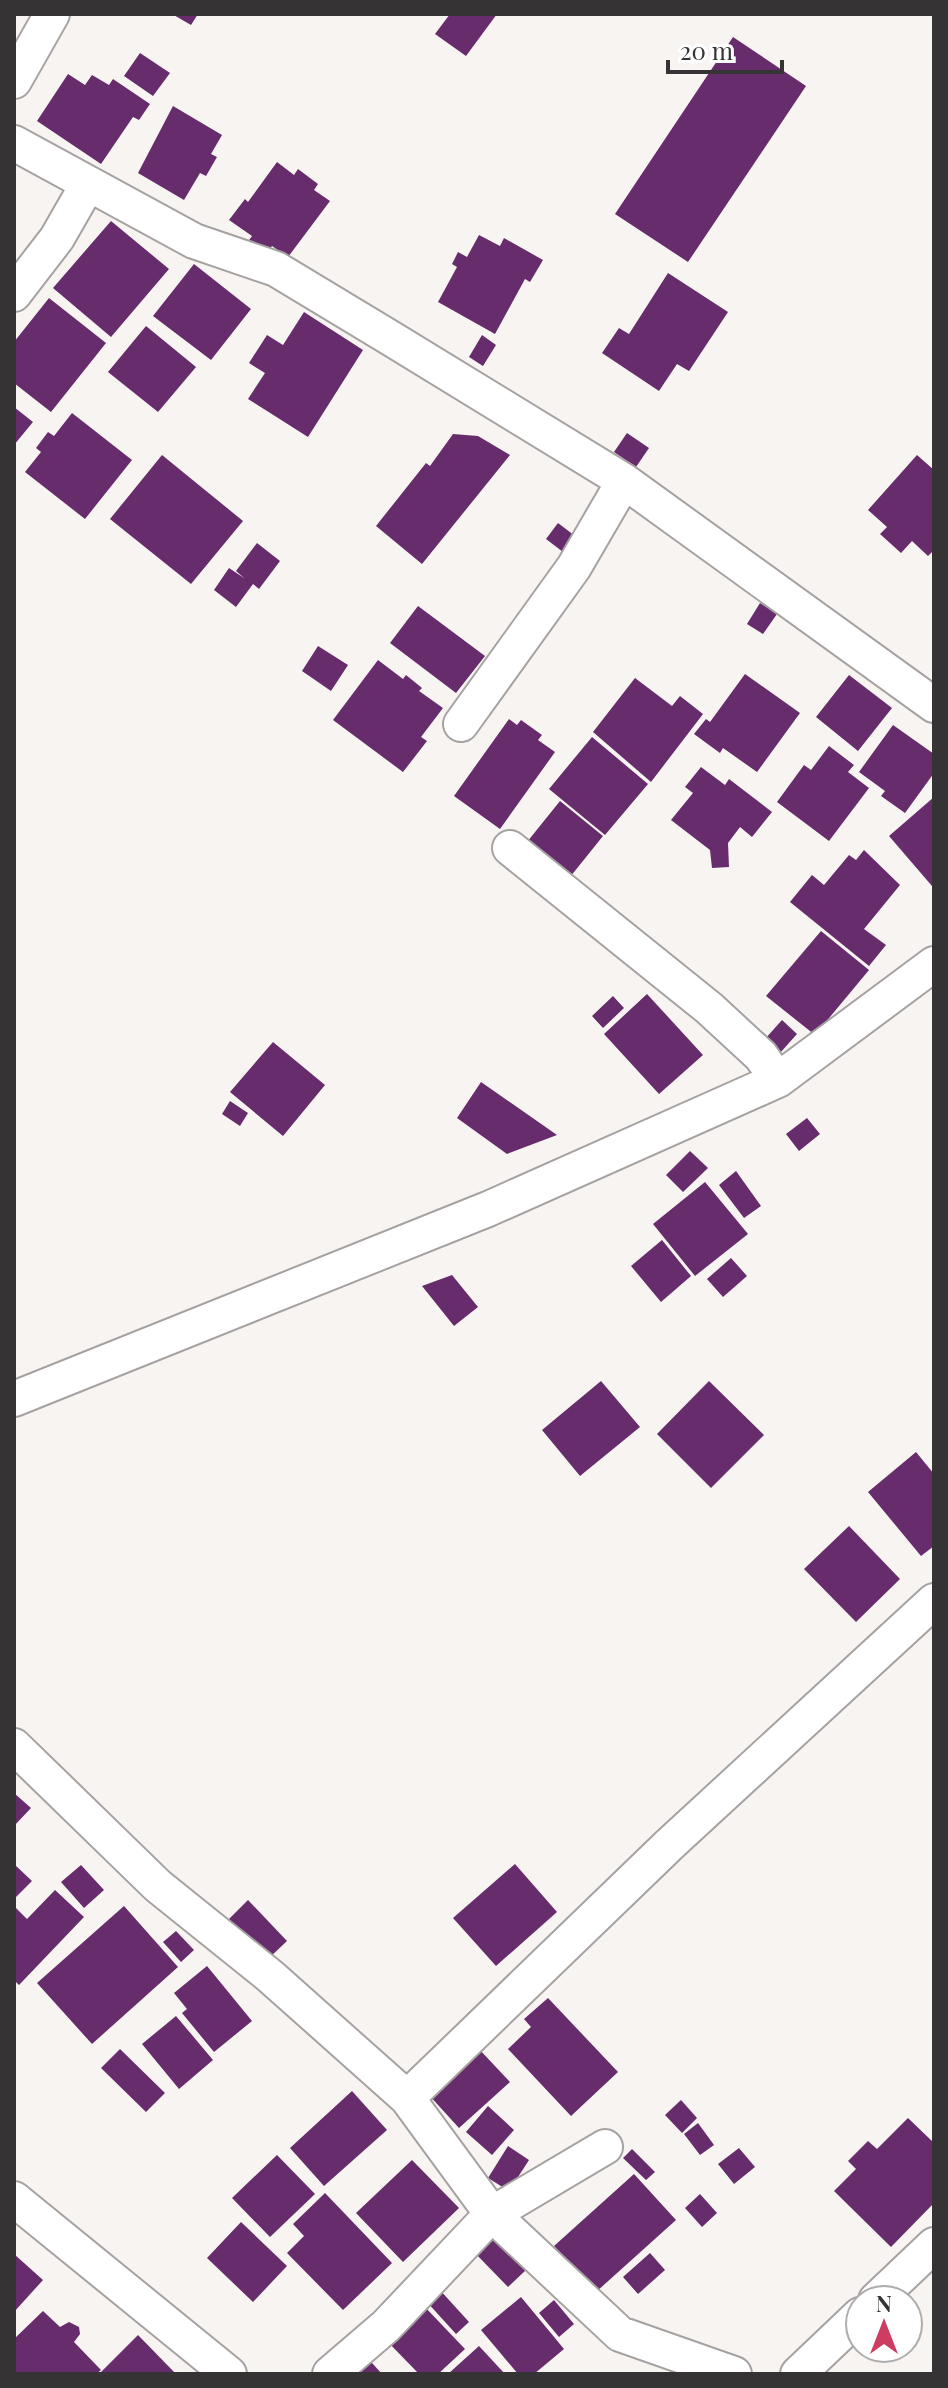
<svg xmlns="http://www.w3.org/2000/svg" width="948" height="2388" font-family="'Playfair Display',serif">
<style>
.building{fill:#672c6b}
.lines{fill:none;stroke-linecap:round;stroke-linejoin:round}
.minor-casing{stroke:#a6a2a1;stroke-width:38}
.minor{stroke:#fff;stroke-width:34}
</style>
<rect width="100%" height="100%" fill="#f8f4f2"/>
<!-- building -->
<path class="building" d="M 172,14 L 198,14 L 191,25 Z
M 450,14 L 497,14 L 466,56 L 435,34 Z
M 733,37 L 806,86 L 688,262 L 615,214 Z
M 140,53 L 170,73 L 153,96 L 124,76 Z
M 68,74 L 85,85 L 92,75 L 109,85 L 113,79 L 150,104 L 139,120 L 133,117 L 101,164 L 37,121 Z
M 173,106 L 222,135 L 211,154 L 217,157 L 206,176 L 200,173 L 184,200 L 138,173 Z
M 277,162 L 294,175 L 298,169 L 318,184 L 314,190 L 330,201 L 288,257 L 272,246 L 265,255 L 247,243 L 252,236 L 229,220 L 245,199 L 248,202 Z
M 111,221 L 169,269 L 111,337 L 53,288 Z
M 479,235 L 500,246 L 504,238 L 543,260 L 530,282 L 525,279 L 495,334 L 438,302 L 457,267 L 452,264 L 458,252 L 467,257 Z
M 194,264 L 251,309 L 211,360 L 153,316 Z
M 668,273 L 728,312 L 689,371 L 677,364 L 659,391 L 602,353 L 619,328 L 629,334 Z
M 49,298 L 106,343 L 51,412 L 14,383 L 14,342 Z
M 304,312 L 363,350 L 308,437 L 248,399 L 265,373 L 249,363 L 267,335 L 283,345 Z
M 146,326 L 196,367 L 158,412 L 108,372 Z
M 482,335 L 496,345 L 483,366 L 469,357 Z
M 14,407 L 33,422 L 14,445 Z
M 72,413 L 132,460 L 85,519 L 25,472 L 41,452 L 36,448 L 48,432 L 54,436 Z
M 627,433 L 649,448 L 636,467 L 614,452 Z
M 453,434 L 478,436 L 510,455 L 422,564 L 376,526 L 426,463 L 430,466 Z
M 162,455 L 243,521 L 191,584 L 110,519 Z
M 917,455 L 934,470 L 934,550 L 928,556 L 912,541 L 901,553 L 880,534 L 887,527 L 868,510 Z
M 558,523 L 579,539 L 567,555 L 546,539 Z
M 257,543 L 280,561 L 259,589 L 253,584 L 236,607 L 214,590 L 229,568 L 244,578 L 236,571 Z
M 760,603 L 777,614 L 763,634 L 747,624 Z
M 418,606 L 485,656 L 456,693 L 390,643 Z
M 318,646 L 348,665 L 331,691 L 302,671 Z
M 378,660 L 403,679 L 406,675 L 422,688 L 419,691 L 443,708 L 421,737 L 427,741 L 403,772 L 333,720 Z
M 745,674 L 800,713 L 757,772 L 723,748 L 720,753 L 694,734 L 706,719 L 710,722 Z
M 849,675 L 892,708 L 858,751 L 816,717 Z
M 635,678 L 672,706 L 680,696 L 703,714 L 651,782 L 593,732 Z
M 509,719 L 517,725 L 521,720 L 542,735 L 538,740 L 555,752 L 500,829 L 454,796 Z
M 893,725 L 934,754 L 934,773 L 905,813 L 881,796 L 885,791 L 859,772 Z
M 592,737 L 648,784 L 605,835 L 549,789 Z
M 829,746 L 854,765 L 848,772 L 869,788 L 829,841 L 777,802 L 804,765 L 811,770 Z
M 701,767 L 725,785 L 729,779 L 772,812 L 752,837 L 740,827 L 728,843 L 729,867 L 712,868 L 710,850 L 671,820 L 693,793 L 685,787 Z
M 934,797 L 934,884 L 932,886 L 889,836 Z
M 560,801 L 603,836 L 566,882 L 523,847 Z
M 864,850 L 900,885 L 864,929 L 886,945 L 869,966 L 790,902 L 812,875 L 824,885 L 849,855 L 856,860 Z
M 821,931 L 869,970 L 815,1035 L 766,996 Z
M 647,994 L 703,1055 L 659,1094 L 604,1034 Z
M 613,996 L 624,1008 L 603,1028 L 592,1016 Z
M 782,1020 L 797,1034 L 780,1053 L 765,1039 Z
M 273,1042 L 325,1085 L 283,1136 L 230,1092 Z
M 481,1082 L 557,1135 L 507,1154 L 457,1118 Z
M 230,1101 L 248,1113 L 240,1126 L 222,1114 Z
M 807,1118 L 820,1134 L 799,1151 L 786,1134 Z
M 690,1151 L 708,1168 L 683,1192 L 666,1175 Z
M 736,1171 L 761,1206 L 744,1218 L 719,1185 Z
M 705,1182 L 748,1234 L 695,1276 L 653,1224 Z
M 662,1240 L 691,1276 L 661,1302 L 631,1266 Z
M 731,1258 L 747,1276 L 723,1297 L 707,1279 Z
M 452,1275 L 478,1307 L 454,1326 L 422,1286 Z
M 601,1381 L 640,1427 L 580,1476 L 542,1430 Z
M 709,1381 L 764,1435 L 711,1488 L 657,1434 Z
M 916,1452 L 934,1474 L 934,1546 L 921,1556 L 868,1492 Z
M 849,1526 L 900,1579 L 856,1622 L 804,1569 Z
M 14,1793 L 31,1808 L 14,1826 Z
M 14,1864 L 32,1881 L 14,1899 Z
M 515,1864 L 557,1912 L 496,1966 L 453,1918 Z
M 81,1865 L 104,1890 L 84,1908 L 61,1882 Z
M 55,1890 L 84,1917 L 19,1985 L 14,1980 L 14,1906 L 27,1919 Z
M 248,1900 L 287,1941 L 268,1959 L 229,1919 Z
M 124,1906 L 178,1967 L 92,2044 L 37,1983 Z
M 176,1931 L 194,1950 L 181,1962 L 163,1942 Z
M 207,1966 L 252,2021 L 214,2052 L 182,2013 L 187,2009 L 174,1993 Z
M 548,1998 L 618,2072 L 571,2116 L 508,2049 L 531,2027 L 524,2019 Z
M 176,2016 L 213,2060 L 179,2089 L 142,2044 Z
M 478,2048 L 510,2082 L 459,2128 L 428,2094 Z
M 120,2049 L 165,2093 L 146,2112 L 101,2068 Z
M 352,2091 L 387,2130 L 324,2186 L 290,2148 Z
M 681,2100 L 697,2118 L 682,2133 L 665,2115 Z
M 488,2106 L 514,2130 L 492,2155 L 466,2132 Z
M 908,2118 L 934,2143 L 934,2203 L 891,2247 L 834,2191 L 856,2169 L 848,2161 L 868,2141 L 877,2149 Z
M 698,2123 L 714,2145 L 700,2155 L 684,2134 Z
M 508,2146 L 529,2160 L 509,2191 L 488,2178 Z
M 739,2148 L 755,2167 L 734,2184 L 718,2164 Z
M 632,2149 L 655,2172 L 646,2180 L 623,2158 Z
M 277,2155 L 315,2194 L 270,2237 L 232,2198 Z
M 412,2160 L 459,2208 L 403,2262 L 356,2213 Z
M 634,2174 L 676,2220 L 596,2292 L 554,2246 Z
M 325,2193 L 392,2263 L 343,2310 L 287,2253 L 304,2236 L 293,2224 Z
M 700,2194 L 717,2213 L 702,2227 L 685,2208 Z
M 241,2222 L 287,2266 L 253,2302 L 207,2258 Z
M 491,2234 L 526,2270 L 508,2287 L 473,2251 Z
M 650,2253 L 665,2270 L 638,2294 L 623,2277 Z
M 14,2254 L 43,2280 L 14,2312 Z
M 439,2289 L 469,2322 L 456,2334 L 426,2301 Z
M 521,2297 L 564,2349 L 534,2374 L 518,2374 L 481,2330 Z
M 554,2300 L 574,2324 L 559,2337 L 539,2313 Z
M 422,2304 L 465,2349 L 438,2374 L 419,2374 L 385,2339 Z
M 43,2311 L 60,2327 L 69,2322 L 79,2327 L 80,2334 L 74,2342 L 101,2370 L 96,2374 L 14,2374 L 14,2339 Z
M 138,2335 L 176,2374 L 101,2372 Z
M 479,2346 L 505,2374 L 448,2374 Z
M 363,2353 L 382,2374 L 341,2374 Z"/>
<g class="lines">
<defs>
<path id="minor" d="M 14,81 L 52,14
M 14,143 L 194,241 L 276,269 L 392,339 L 624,481 L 934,705
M 14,294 L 57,238 L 88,184
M 461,724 L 574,567 L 624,481
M 510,848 L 709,1008 L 761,1056 L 778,1080
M 14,1399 L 488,1209 L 778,1080 L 934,964
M 14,1746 L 158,1886 L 270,1976 L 407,2098 L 492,2214 L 620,2334 L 734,2374
M 407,2098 L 670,1844 L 934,1601
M 14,2199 L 229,2374
M 876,2300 L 934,2245
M 330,2374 L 386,2326 L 492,2214 L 605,2147
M 798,2374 L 860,2315"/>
</defs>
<!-- minor casing -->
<use href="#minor" class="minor-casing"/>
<!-- minor -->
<use href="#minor" class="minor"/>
</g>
<!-- border -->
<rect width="948" height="2388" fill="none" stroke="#353333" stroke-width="32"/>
<!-- north arrow -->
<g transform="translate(884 2324)"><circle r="38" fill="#ffffff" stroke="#aeadad" stroke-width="2"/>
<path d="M0-6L14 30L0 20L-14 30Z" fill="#cd3d62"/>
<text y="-12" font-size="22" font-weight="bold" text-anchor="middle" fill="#353333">N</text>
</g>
<!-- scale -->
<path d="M668 60v12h114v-12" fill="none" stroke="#353333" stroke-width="4"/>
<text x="680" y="60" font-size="24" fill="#353333" stroke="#ffffff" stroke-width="6" paint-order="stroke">20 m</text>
</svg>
